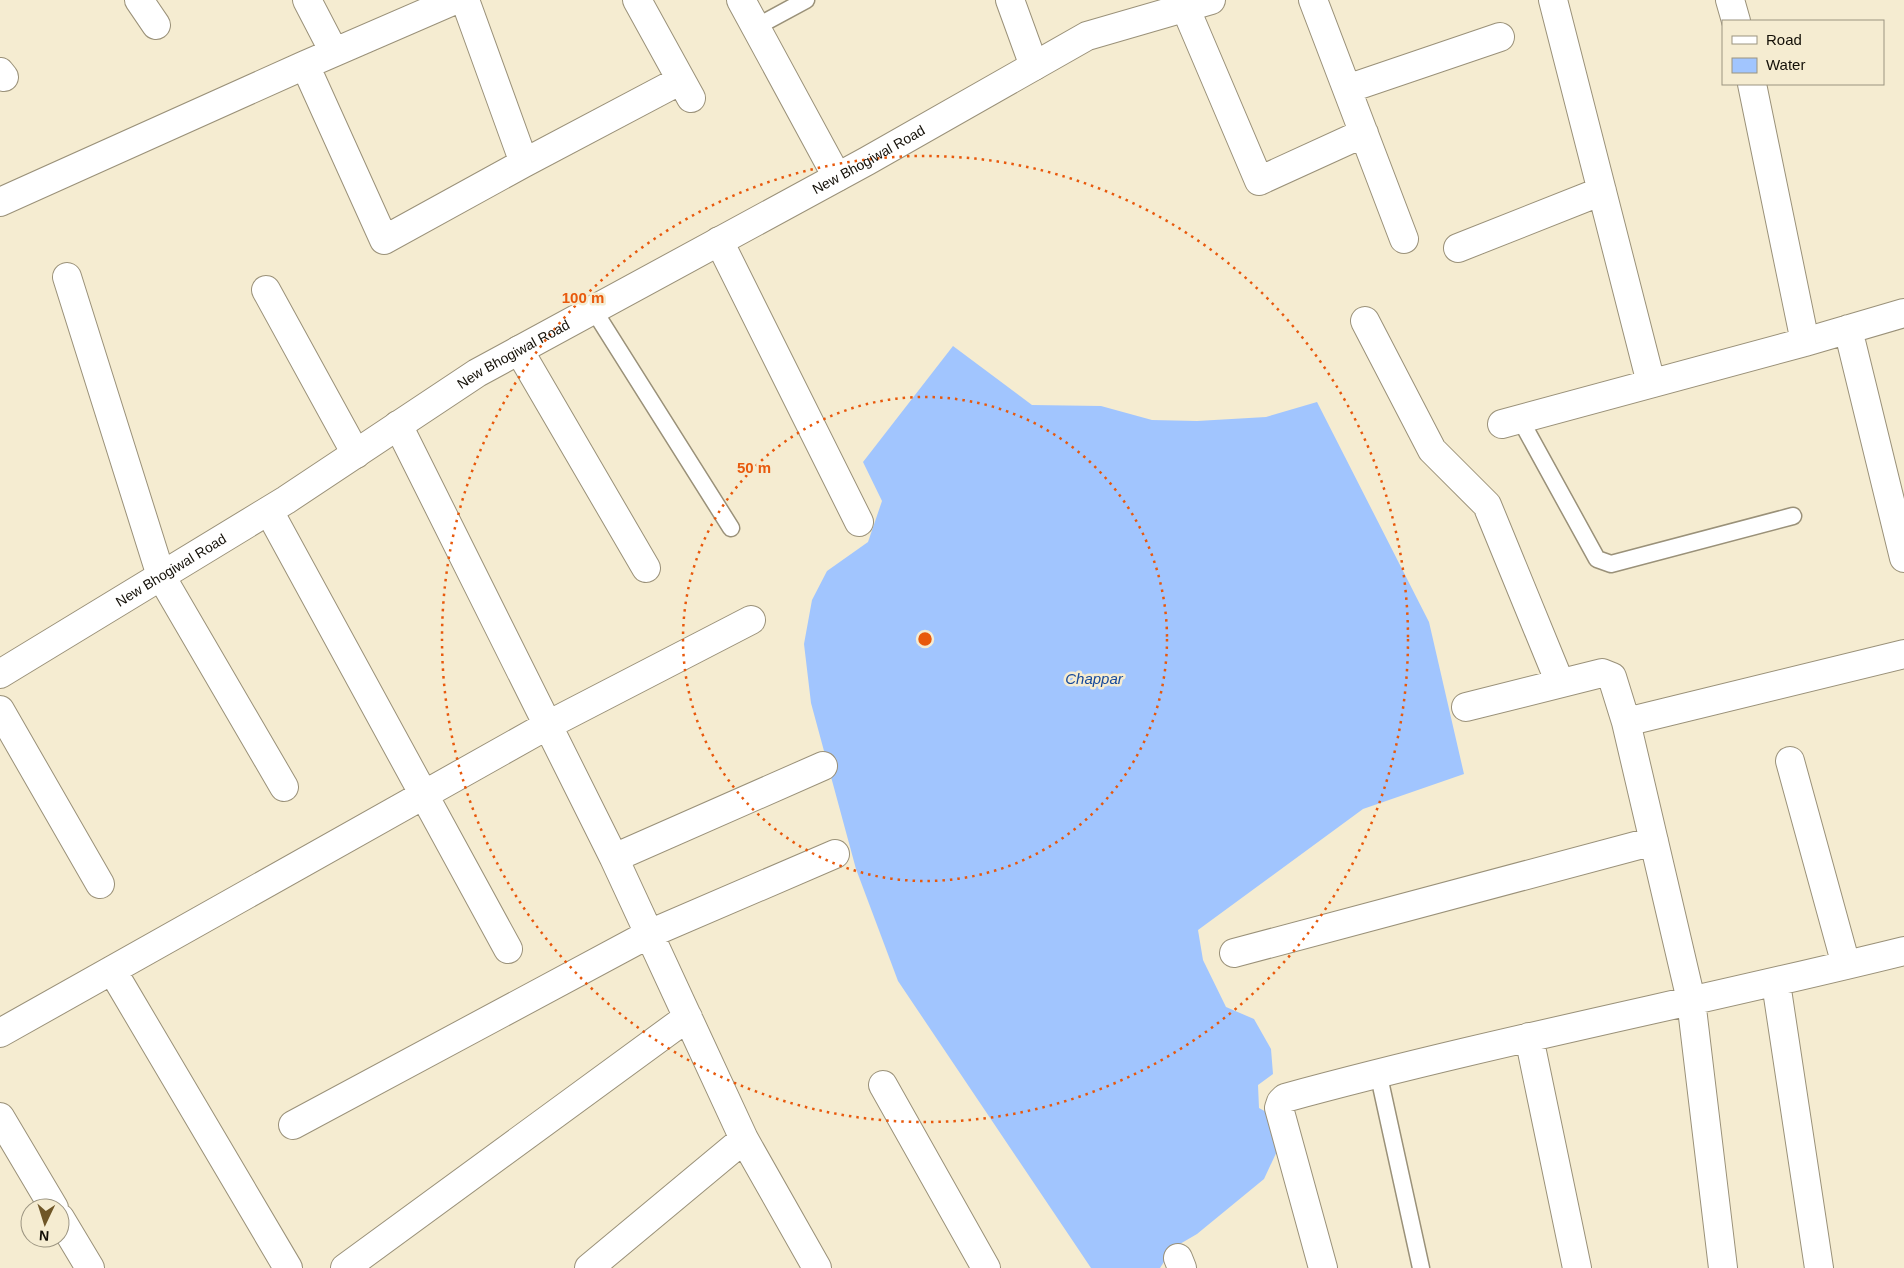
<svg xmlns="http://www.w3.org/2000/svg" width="1904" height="1268" font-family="Helvetica,sans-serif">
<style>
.water{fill:#a1c5fe}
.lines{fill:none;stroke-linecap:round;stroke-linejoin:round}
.lane-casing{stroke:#9a9179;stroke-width:19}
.street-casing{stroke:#9a9179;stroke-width:30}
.secondary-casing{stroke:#9a9179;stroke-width:30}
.lane{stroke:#fff;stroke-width:16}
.street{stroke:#fff;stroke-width:28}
.secondary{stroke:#fff;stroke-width:28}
.ring{fill:none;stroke:#e8590c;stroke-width:2.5;stroke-dasharray:2.5 5}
.labels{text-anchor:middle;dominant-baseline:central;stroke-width:5;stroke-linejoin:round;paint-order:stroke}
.street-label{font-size:14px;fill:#130f07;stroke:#f5ecd1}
.water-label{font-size:15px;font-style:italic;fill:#164999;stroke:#f5ecd1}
.centre{fill:#e8590c;stroke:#f5ecd1;stroke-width:2.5}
.ring-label{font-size:15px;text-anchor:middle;font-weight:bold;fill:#e8590c;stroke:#f5ecd1;stroke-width:5;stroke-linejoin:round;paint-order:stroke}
</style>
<rect width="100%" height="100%" fill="#f5ecd1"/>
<!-- water -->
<path class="water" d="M 953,346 L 1032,405 L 1101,406 L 1152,420 L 1197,421 L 1266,417 L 1317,402 L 1429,622 L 1464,774 L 1363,809 L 1198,930 L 1203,960 L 1226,1007 L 1254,1019 L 1271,1049 L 1273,1074 L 1258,1085 L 1259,1108 L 1268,1113 L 1278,1149 L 1264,1179 L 1197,1234 L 1173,1248 L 1160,1268 L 1091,1268 L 898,981 L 856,869 L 811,703 L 804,644 L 812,600 L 827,571 L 868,542 L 882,501 L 863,462 Z"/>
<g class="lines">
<defs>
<path id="lane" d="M 756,27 L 806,0
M 593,309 L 731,528
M 1520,419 L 1597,559 L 1611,564 L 1793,516
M 1378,1072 L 1421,1268"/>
<path id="street" d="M 139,0 L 156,25
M 307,0 L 334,52
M 465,0 L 524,163
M 637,0 L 691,98
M 741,0 L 837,177
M 1010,0 L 1034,66
M 1313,0 L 1404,239
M 1553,0 L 1651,383
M 1730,0 L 1736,21
M 1185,7 L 1259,181 L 1364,133
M 305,65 L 384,240 L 524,163 L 681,80
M 0,72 L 4,77
M 1752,84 L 1805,342
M 1347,89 L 1500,37
M 0,202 L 305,65 L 455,0
M 719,241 L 859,522
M 1458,248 L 1602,191
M 67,277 L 161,576 L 284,787
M 266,290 L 356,454
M 1365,321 L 1432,450 L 1487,505 L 1560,683
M 1848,329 L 1904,558
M 519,350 L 646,568
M 1502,424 L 1805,342 L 1904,313
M 398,425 L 614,858 L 744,1139 L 817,1268
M 269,511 L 508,949
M 1466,707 L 1602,673 L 1612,677 L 1626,722
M 0,710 L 100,884
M 1790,761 L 1846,965
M 614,858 L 823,766
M 1234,953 L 1654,841
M 112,970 L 288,1268
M 1776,983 L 1819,1268
M 0,1033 L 548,725 L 751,620
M 1529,1037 L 1577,1268
M 883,1085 L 986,1268
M 0,1117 L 54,1208
M 293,1125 L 649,934 L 835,854
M 60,1218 L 90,1268
M 1178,1258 L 1182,1268
M 345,1268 L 688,1017
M 589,1268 L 744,1139
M 1323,1268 L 1279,1108 L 1281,1102 L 1285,1098 C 1490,1042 1698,1002 1904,951
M 1723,1268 L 1691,1000 L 1626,722 L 1904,654"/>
<g id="secondary">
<path id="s1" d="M 0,674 L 286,500 L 477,373 L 867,161 L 1087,36 L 1211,0"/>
</g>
</defs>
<!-- lane casing -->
<use href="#lane" class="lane-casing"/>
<!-- street casing -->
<use href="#street" class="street-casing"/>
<!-- secondary casing -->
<use href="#secondary" class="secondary-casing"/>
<!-- lane -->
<use href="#lane" class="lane"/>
<!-- street -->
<use href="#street" class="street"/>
<!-- secondary -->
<use href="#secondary" class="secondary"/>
</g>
<!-- distance rings -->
<g class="ring">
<circle cx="925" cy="639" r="242"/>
<circle cx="925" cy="639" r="483"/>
</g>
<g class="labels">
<!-- street labels -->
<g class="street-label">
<text stroke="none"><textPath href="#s1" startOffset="1010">New Bhogiwal Road</textPath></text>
<text stroke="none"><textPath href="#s1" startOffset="605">New Bhogiwal Road</textPath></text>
<text stroke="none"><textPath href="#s1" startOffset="200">New Bhogiwal Road</textPath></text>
</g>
<!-- water labels -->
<g class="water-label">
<text x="1094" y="678">Chappar</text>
</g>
</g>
<circle cx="925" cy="639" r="8" class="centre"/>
<g class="ring-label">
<text x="583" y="303">100 m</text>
<text x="754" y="473">50 m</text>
</g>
<!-- legend -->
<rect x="1722" y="20" width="162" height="65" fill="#f5ecd1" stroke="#9b9480"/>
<rect x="1732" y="36" width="25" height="8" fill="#ffffff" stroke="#9b9480"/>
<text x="1766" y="45" font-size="15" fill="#130f07">Road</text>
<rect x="1732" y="58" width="25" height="15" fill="#a1c5fe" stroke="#9b9480"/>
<text x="1766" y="70" font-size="15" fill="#130f07">Water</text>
<!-- north arrow -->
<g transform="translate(45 1223) rotate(184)"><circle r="24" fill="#f5ecd1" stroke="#9b9480"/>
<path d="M0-4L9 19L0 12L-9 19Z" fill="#6f5627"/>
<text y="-8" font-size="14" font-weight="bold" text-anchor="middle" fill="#130f07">N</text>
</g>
</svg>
